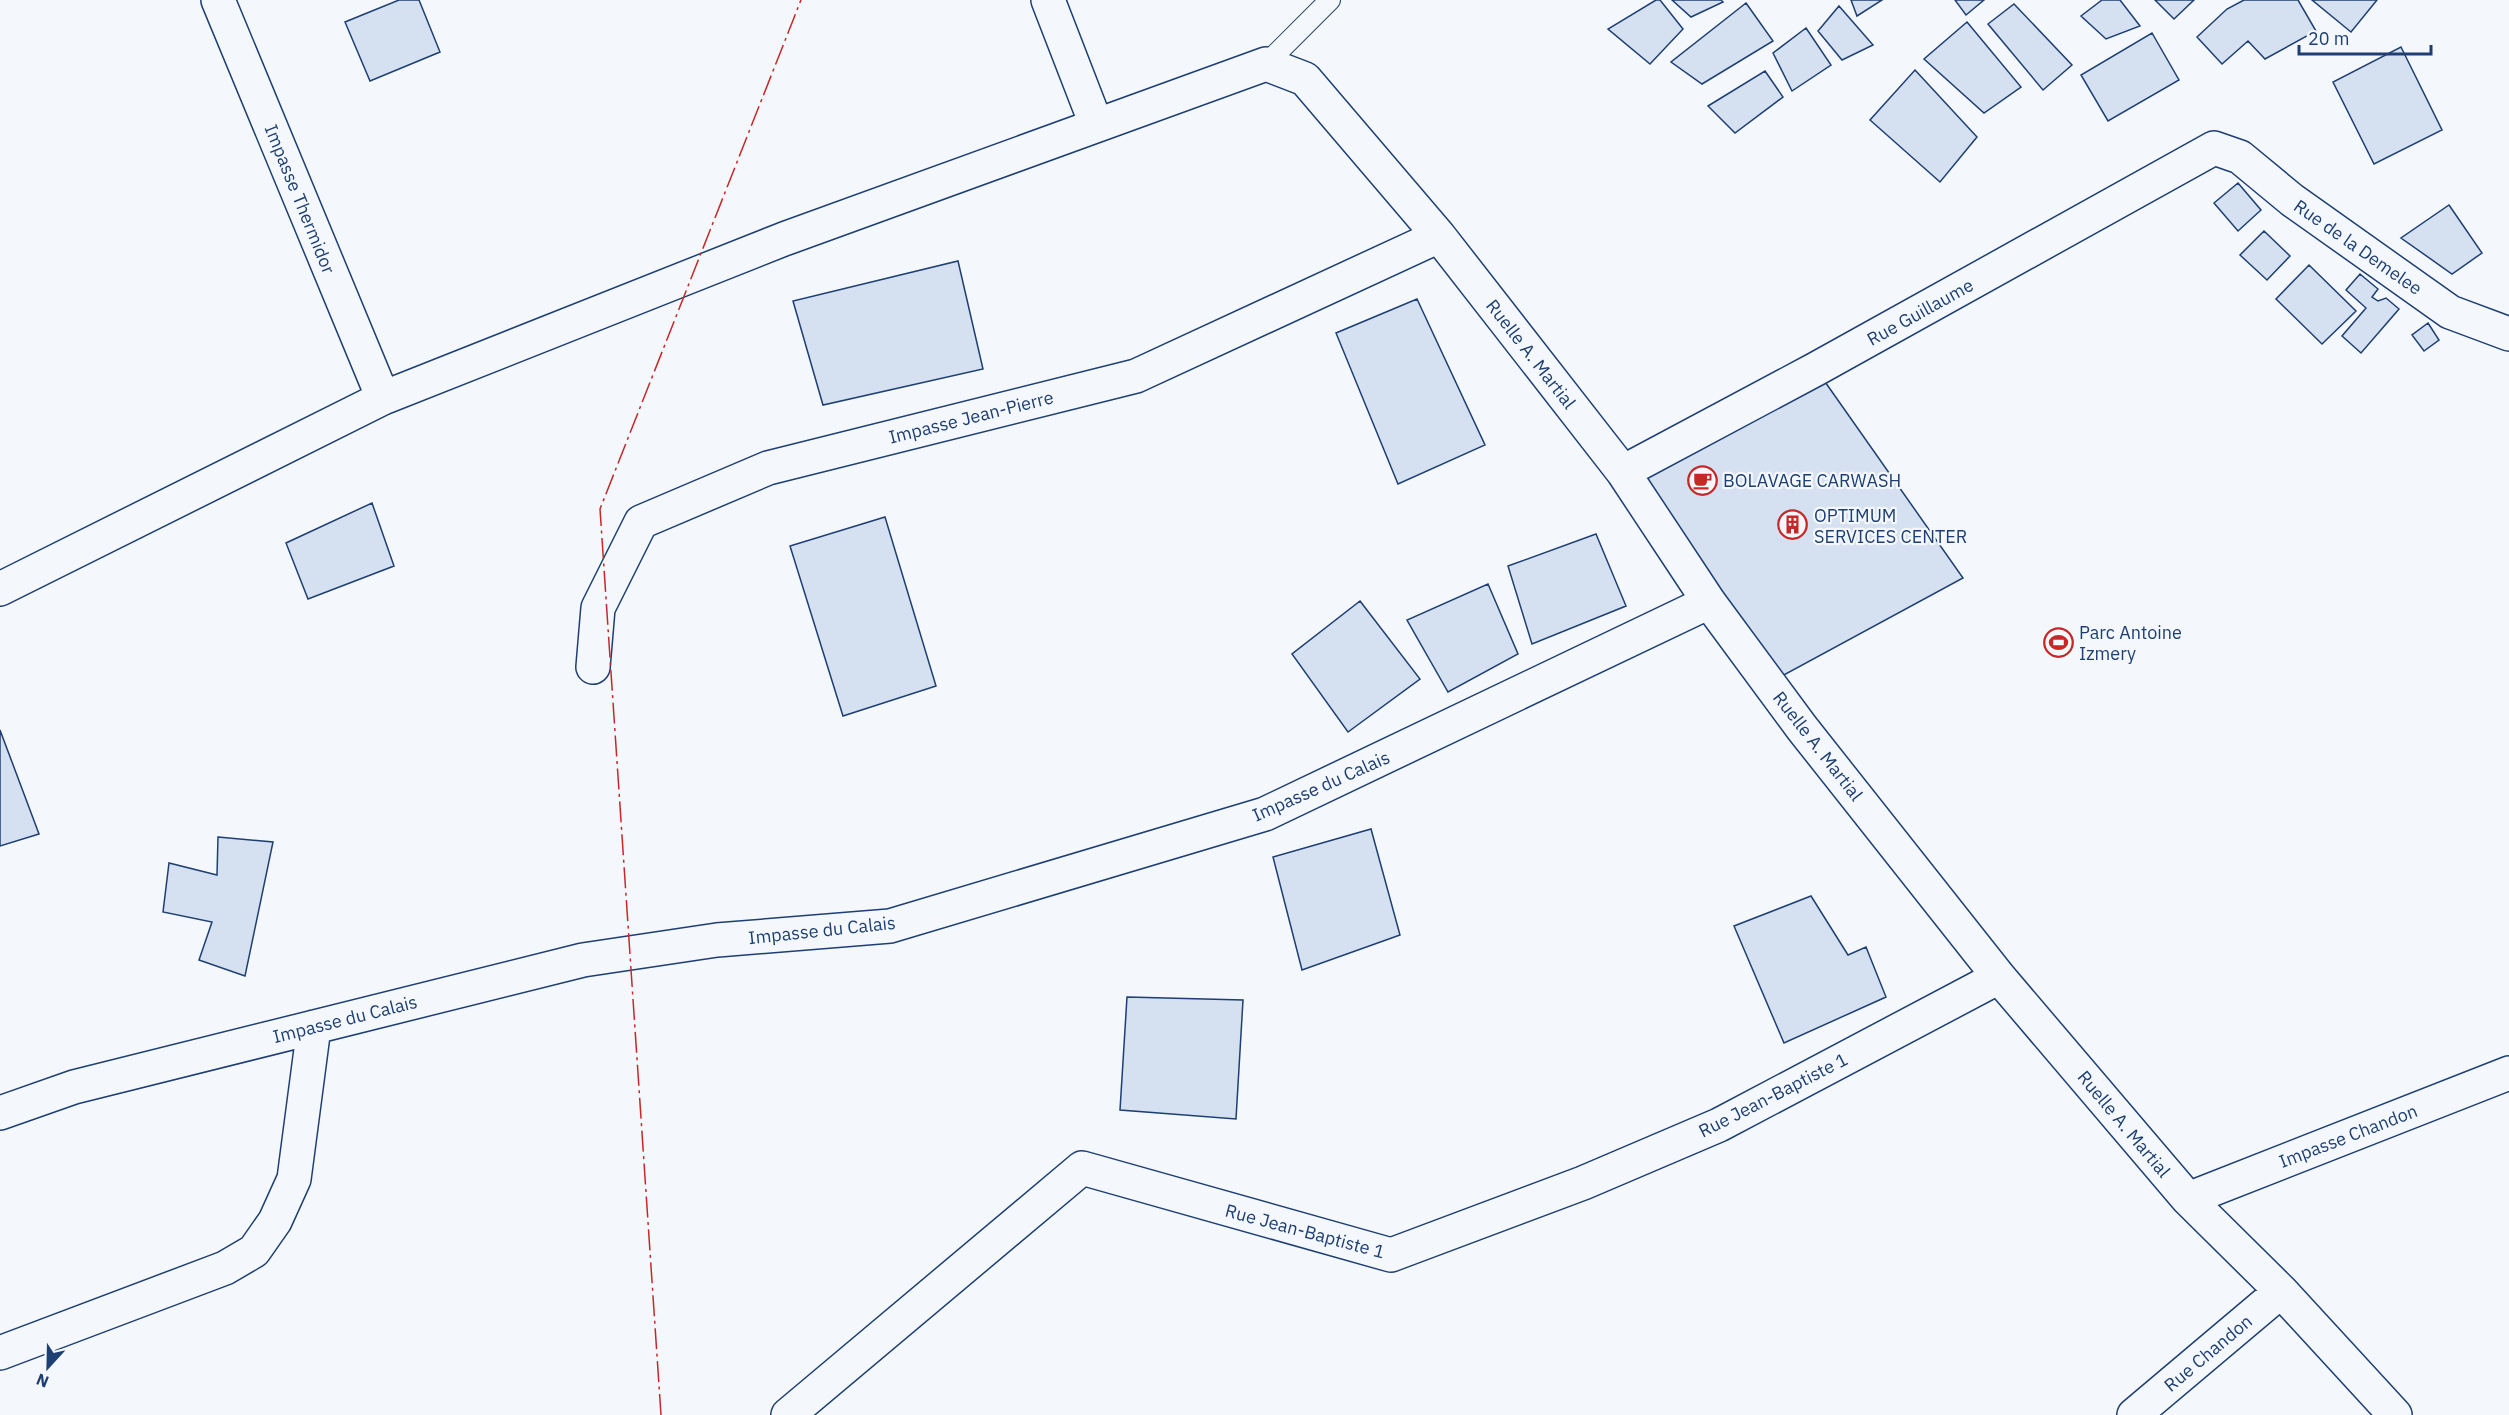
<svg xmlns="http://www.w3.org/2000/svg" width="2509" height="1415" font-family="'IBM Plex Sans',sans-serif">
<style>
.building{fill:#d5e0f0;stroke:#1d3f73;stroke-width:1.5}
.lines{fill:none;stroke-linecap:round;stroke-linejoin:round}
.lane-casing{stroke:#1d3f73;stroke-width:22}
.street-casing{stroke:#1d3f73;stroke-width:36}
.lane{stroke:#f4f7fb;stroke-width:20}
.street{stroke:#f4f7fb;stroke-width:33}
.power{stroke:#c62828;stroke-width:1.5;stroke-dasharray:21 4.5 3 4.5;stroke-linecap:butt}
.labels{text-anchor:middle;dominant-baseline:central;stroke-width:4.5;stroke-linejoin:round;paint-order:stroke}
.street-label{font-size:18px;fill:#1d3f73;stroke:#f4f7fb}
.poi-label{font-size:18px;fill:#1d3f73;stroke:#f4f7fb;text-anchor:start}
</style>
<rect width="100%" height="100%" fill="#f4f7fb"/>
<!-- building -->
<path class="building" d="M 399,0 L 419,0 L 440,52 L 370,81 L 345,22 Z
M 1656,0 L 1660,0 L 1683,29 L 1650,64 L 1608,29 Z
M 1672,0 L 1721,0 L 1723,2 L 1691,17 Z
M 1851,0 L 1882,0 L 1857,16 Z
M 1955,0 L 1984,0 L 1966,15 Z
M 2102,0 L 2120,0 L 2140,26 L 2106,39 L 2081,16 Z
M 2155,0 L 2194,0 L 2174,19 Z
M 2244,0 L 2298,0 L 2316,31 L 2265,59 L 2248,41 L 2222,64 L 2197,37 L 2227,9 Z
M 2312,0 L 2377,0 L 2351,32 Z
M 1746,3 L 1773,41 L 1702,84 L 1671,62 Z
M 2014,4 L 2072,65 L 2043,90 L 1988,24 Z
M 1839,6 L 1873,45 L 1842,60 L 1818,31 Z
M 1967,22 L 2021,87 L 1984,113 L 1924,59 Z
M 1806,28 L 1831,65 L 1792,91 L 1773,53 Z
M 2152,33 L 2179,80 L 2108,121 L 2081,75 Z
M 2401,47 L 2442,130 L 2374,164 L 2333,82 Z
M 1915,70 L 1977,137 L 1940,182 L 1870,120 Z
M 1765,71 L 1783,97 L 1735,133 L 1708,106 Z
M 2238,183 L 2261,210 L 2238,231 L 2214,203 Z
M 2449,205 L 2482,253 L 2452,274 L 2401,238 Z
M 2264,231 L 2290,256 L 2267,280 L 2240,255 Z
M 958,261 L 983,369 L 823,405 L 793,301 Z
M 2309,265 L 2356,311 L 2322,344 L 2276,299 Z
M 2360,274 L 2378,289 L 2372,297 L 2378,301 L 2386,298 L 2399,309 L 2361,353 L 2342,336 L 2366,308 L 2346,290 Z
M 1417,299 L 1485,445 L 1398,484 L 1336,333 Z
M 2428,323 L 2439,340 L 2424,351 L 2412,335 Z
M 1816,369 L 1963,578 L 1769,683 L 1623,472 Z
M 372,503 L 394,566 L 308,599 L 286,543 Z
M 885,517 L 936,686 L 843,716 L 790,546 Z
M 1596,534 L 1626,606 L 1532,644 L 1508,566 Z
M 1488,584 L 1518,654 L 1448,692 L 1407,620 Z
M 1360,601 L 1420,679 L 1348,732 L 1292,654 Z
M 0,730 L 39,834 L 0,846 Z
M 1371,829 L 1400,935 L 1302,970 L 1273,857 Z
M 218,837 L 273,842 L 245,976 L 199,960 L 212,922 L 163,912 L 169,863 L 217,875 Z
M 1811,896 L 1848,955 L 1866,947 L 1886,997 L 1784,1043 L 1734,926 Z
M 1127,997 L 1243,1000 L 1236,1119 L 1120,1110 Z"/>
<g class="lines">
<defs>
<path id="lane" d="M 1266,64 L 1330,0"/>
<path id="street" d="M 218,0 L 383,398
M 1048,0 L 1096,124
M 1623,472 L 1816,369 L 2214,148 L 2240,157 L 2292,200 L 2450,312 L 2509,334
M 0,589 L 383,398 L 784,239 L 1266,64 L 1305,79 L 1439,236 L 1623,472 L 1709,602 L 1802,728 L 1999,977 L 2188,1199 L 2281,1291 L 2395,1415
M 593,667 L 598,608 L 641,522 L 768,468 L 1136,376 L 1439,236
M 0,1113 L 74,1087 L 583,960 L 717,940 L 890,926 L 1265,814 L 1709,602
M 2188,1199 L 2509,1073
M 0,1353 L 225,1268 L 254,1251 L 275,1221 L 294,1179 L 314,1027
M 788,1415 L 1082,1168 L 1391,1255 L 1583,1183 L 1719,1125 L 1999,977
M 2134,1415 L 2281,1291"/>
</defs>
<!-- lane casing -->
<use href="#lane" class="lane-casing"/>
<!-- street casing -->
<use href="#street" class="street-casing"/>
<!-- lane -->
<use href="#lane" class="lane"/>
<!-- street -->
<use href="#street" class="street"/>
<!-- power -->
<path class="power" d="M 661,1415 L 600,509 L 801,0"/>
</g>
<!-- icons -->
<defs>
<symbol id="cafe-ring" viewBox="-11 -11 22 22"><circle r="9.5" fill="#f4f7fb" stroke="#c62828" stroke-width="1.5"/><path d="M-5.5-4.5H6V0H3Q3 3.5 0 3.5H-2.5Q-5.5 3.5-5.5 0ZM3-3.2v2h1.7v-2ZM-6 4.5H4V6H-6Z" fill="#c62828"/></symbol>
<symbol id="building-ring" viewBox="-11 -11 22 22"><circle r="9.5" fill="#f4f7fb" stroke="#c62828" stroke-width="1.5"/><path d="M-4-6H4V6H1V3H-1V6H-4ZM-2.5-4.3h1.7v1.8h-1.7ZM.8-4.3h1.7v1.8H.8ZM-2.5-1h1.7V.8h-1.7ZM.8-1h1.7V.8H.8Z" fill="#c62828"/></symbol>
<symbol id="stadium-ring" viewBox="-11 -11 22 22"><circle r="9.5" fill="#f4f7fb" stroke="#c62828" stroke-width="1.5"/><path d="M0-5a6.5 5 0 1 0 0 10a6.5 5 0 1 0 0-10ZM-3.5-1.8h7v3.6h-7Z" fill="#c62828"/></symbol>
</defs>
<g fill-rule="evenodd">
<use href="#cafe-ring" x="1686" y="464" width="33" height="33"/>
<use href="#building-ring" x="1776" y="508" width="33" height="33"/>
<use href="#stadium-ring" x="2042" y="626" width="33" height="33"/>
</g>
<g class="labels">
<!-- street labels -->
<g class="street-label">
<text transform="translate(300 199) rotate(68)">Impasse Thermidor</text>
<text transform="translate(2358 247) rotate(35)">Rue de la Demelee</text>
<text transform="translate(1920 312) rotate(-29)">Rue Guillaume</text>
<text transform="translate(1531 354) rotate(52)">Ruelle A. Martial</text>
<text transform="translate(971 417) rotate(-14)">Impasse Jean-Pierre</text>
<text transform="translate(1818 746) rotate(52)">Ruelle A. Martial</text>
<text transform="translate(1321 786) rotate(-24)">Impasse du Calais</text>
<text transform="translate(822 930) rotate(-6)">Impasse du Calais</text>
<text transform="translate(345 1019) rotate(-14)">Impasse du Calais</text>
<text transform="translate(1773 1095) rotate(-27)">Rue Jean-Baptiste 1</text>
<text transform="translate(2124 1124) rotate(50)">Ruelle A. Martial</text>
<text transform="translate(2348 1136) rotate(-21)">Impasse Chandon</text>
<text transform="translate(1305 1231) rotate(15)">Rue Jean-Baptiste 1</text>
<text transform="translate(2208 1353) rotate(-40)">Rue Chandon</text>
</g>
<!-- poi labels -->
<g class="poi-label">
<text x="1723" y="480">BOLAVAGE CARWASH</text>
<text x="1814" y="515">OPTIMUM<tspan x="1814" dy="21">SERVICES CENTER</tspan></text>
<text x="2079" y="632">Parc Antoine<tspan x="2079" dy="21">Izmery</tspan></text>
</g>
</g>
<!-- north arrow -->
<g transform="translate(48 1367) rotate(202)" stroke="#f4f7fb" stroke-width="4.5" paint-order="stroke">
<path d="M0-4.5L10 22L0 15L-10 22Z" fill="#1d3f73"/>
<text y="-9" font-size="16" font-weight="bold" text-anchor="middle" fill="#1d3f73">N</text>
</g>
<!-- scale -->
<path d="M2299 45v9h132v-9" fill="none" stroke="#1d3f73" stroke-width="3"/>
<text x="2308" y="45" font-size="18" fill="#1d3f73" stroke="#f4f7fb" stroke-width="4.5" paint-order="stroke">20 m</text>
</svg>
